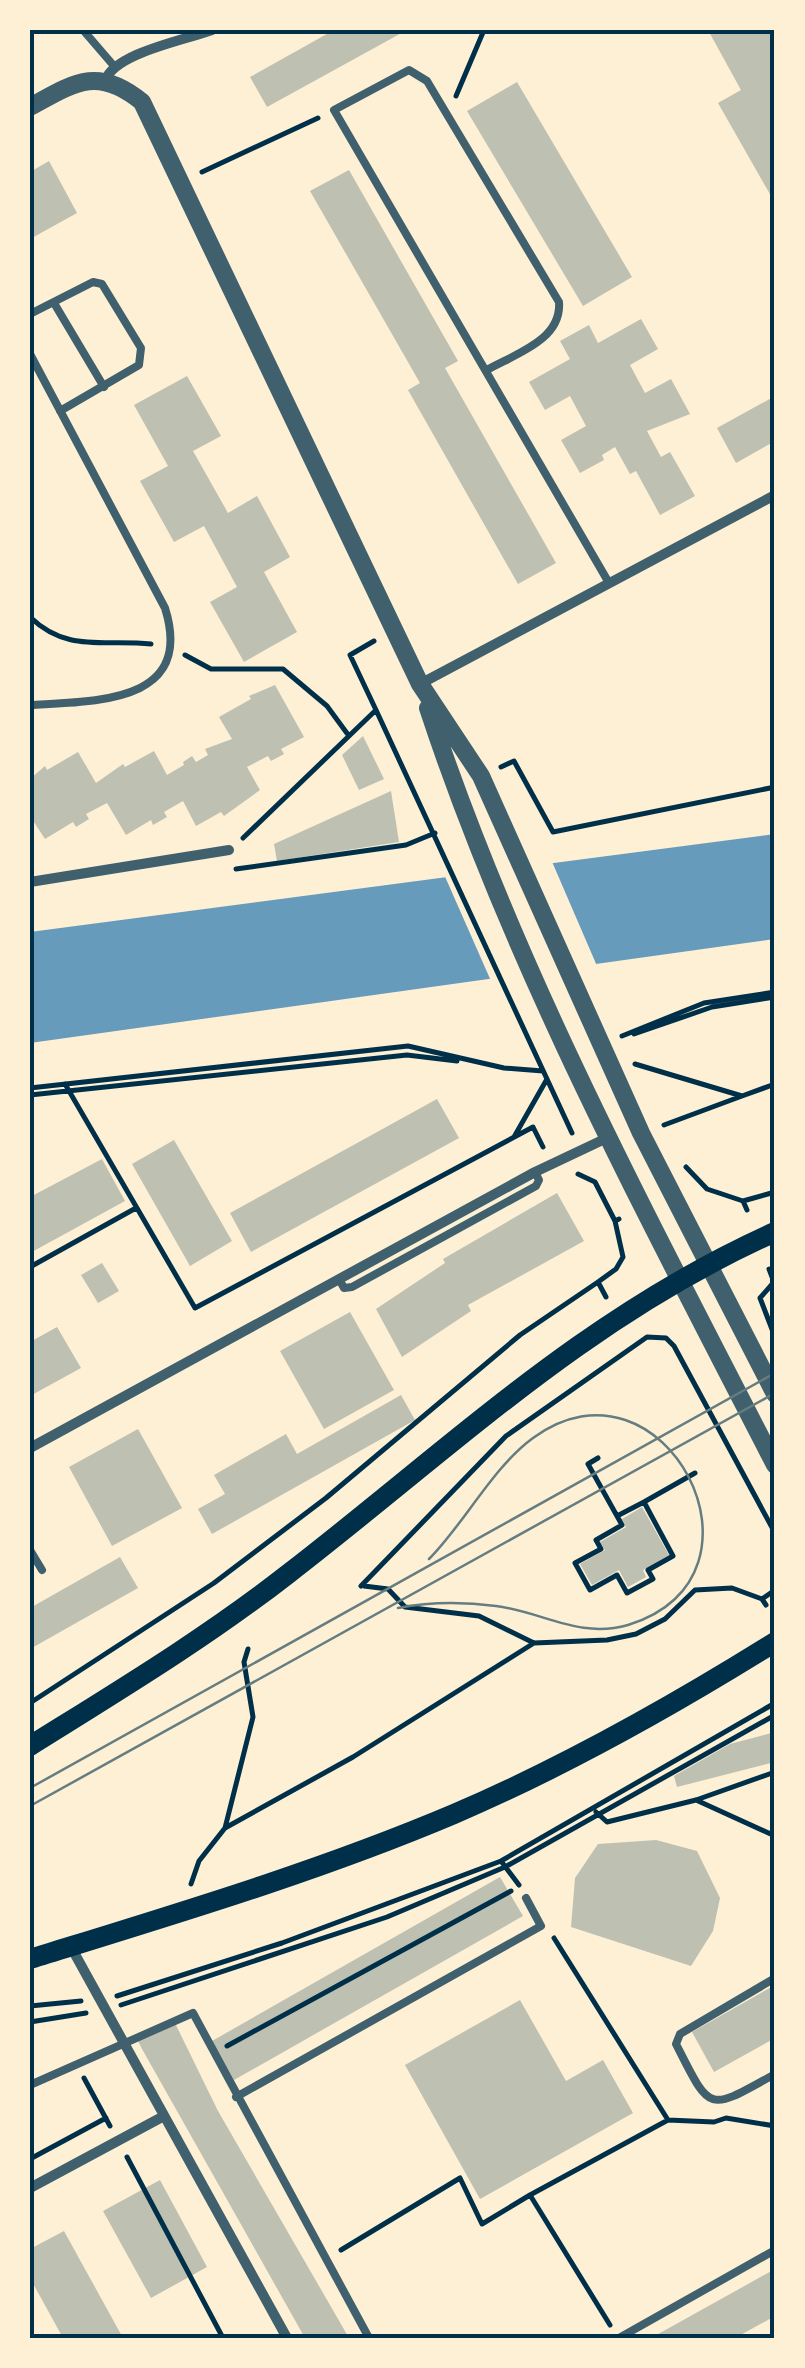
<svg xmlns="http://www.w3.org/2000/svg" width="805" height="2368" font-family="'IBM Plex Sans',sans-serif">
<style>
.water{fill:#669bbc}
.pier{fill:#fdf0d5}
.building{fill:#bec0b2}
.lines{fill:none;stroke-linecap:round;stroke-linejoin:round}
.path{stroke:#003049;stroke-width:5}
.service{stroke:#3f606c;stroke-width:8}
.minor{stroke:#3f606c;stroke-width:10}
.tertiary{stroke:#3f606c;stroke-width:18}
.secondary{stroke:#003049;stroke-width:20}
.tram{stroke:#657d81;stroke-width:2.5}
.neatline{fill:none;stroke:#003049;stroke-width:4}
</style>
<rect width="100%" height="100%" fill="#fdf0d5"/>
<!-- water -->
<path class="water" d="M 775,834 L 775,939 L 30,1043 L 30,932 Z"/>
<!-- pier -->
<path class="pier" d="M 550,857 L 597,966 L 491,981 L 443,872 Z"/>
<!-- building -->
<path class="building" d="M 334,30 L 407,30 L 267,107 L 250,77 Z
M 708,30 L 775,30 L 775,71 L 770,74 L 775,84 L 775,203 L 718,103 L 741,90 Z
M 517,82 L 632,277 L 583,306 L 467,111 Z
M 49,161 L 77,213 L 30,239 L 30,172 Z
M 349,170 L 458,361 L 445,368 L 556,563 L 518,584 L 408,390 L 420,383 L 310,191 Z
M 641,319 L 658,349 L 630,365 L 645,393 L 671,379 L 690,414 L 647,431 L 661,457 L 670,452 L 695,496 L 660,515 L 636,471 L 630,474 L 615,447 L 602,455 L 604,460 L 580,473 L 561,440 L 586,426 L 570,396 L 545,410 L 529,382 L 570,359 L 560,341 L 589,325 L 598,343 Z
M 187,376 L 221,436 L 193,451 L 228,513 L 257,496 L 290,557 L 264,572 L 297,632 L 244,662 L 210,602 L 237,587 L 204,526 L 174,542 L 140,481 L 168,466 L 134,405 Z
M 775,396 L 775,441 L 736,463 L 717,428 Z
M 275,685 L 304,737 L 281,749 L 284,754 L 271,761 L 268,756 L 247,767 L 260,790 L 224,816 L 221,812 L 196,826 L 183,801 L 164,812 L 167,817 L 153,825 L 151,820 L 126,835 L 107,803 L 86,814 L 89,819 L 76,827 L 73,822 L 45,839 L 30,816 L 30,779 L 45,766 L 47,770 L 78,752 L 96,783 L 123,764 L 125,767 L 154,751 L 167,775 L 184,765 L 183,762 L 192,756 L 196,762 L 208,755 L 205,749 L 232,739 L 219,717 L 251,699 L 249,696 Z
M 363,736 L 384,779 L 359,790 L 342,755 Z
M 391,791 L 399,842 L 277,861 L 274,844 Z
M 437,1099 L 459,1138 L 251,1252 L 230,1213 Z
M 174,1140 L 232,1241 L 190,1266 L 132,1164 Z
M 102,1159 L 125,1201 L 30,1253 L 30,1197 Z
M 557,1193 L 584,1241 L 468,1305 L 471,1311 L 402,1357 L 376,1309 L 445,1263 L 443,1259 Z
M 102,1263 L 119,1291 L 98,1303 L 81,1275 Z
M 350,1312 L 394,1390 L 324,1429 L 280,1351 Z
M 57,1327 L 81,1368 L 30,1396 L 30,1342 Z
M 401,1395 L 415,1420 L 212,1534 L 198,1509 L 225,1494 L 214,1475 L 286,1434 L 297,1454 Z
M 138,1429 L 182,1508 L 112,1546 L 69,1467 Z
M 642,1507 L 669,1555 L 643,1570 L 646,1577 L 628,1587 L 619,1570 L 592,1585 L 580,1564 L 605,1550 L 600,1542 L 626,1527 L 622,1519 Z
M 120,1557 L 138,1588 L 30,1649 L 30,1608 Z
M 775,1732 L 775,1762 L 677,1787 L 674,1776 L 730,1744 Z
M 656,1840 L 697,1851 L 720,1898 L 713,1931 L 691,1966 L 571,1927 L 575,1878 L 598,1844 Z
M 500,1877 L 523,1916 L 234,2080 L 212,2041 Z
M 775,1985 L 775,2038 L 714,2072 L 692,2032 Z
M 520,2000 L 566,2081 L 603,2060 L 633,2113 L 480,2199 L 405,2065 Z
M 175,2023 L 218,2111 L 349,2338 L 305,2338 L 142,2049 L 137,2039 Z
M 160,2180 L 207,2267 L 151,2298 L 103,2211 Z
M 64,2231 L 123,2338 L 63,2338 L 30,2278 L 30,2249 Z
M 775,2269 L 775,2316 L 735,2338 L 651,2338 Z"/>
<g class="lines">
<!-- path -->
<path class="path" d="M 456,96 L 484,30
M 202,172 L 318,118
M 30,617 C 67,653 104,639 151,644
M 185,655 L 211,669 L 283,669 L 327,706 L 349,736
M 376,710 L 572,1133
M 501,767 L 514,761 L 553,832 L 775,787
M 243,838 L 376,710 L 350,655 L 374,641
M 236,869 L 406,845 L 435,833
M 634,1034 L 712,1007 L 775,997
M 622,1036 L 704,1003 L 775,992
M 635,1064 L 742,1096 L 664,1125
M 65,1084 L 195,1308 L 533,1127 L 543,1147
M 30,1088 L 408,1046 L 504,1068 L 543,1071
M 30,1095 L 407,1055 L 457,1061
M 742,1096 L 775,1084
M 514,1137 L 547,1079
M 686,1167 L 707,1189 L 743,1201 L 747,1210
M 578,1174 L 595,1182 L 615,1221
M 743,1201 L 775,1192
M 30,1267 L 136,1208
M 769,1269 L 774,1282 L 760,1298 L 775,1337
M 598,1282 L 616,1269 L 623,1257 L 615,1221 L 619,1219
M 598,1458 L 588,1464 L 617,1516
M 644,1502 L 617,1516 L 622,1525 L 596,1540 L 601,1549 L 575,1563 L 590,1590 L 617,1575 L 627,1593 L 653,1579 L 648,1570 L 673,1556 L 644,1502 L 695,1473
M 361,1586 L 506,1436 L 647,1337 L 666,1338 L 674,1346 L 775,1533
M 364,1586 L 388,1589 L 405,1607 L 479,1616 L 534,1643 L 607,1640 L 636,1634 L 665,1619 L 695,1590 L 732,1588 L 762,1599
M 766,1605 L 762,1599 L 775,1590
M 30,1703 L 214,1583 L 326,1498 L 520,1335 L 598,1282 L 606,1297
M 696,1800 L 775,1836
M 596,1812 L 607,1822 L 696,1800 L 775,1772
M 225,1828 L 253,1717 L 244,1662 L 248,1649
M 501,1861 L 519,1885
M 191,1884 L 199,1861 L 225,1828 L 353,1757 L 534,1643
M 554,1938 L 668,2120 L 530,2195 L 610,2325
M 117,1996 L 282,1943 L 501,1861 L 775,1703
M 121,2005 L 387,1917 L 505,1867 L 775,1715
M 30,2006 L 81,2001
M 30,2022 L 86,2013
M 227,2046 L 511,1891
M 84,2078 L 110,2126
M 668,2120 L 714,2122 L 726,2118 L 775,2126
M 127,2157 L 223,2338
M 30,2159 L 106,2118
M 341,2250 L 460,2178 L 482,2224 L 530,2195"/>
<!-- service -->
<path class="service" d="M 83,30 L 114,66
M 54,303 L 104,387
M 30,314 L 93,282 L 102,284 L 141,348 L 139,365 L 60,411
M 30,354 L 165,608 C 195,704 95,701 30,705
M 487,370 C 515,354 562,340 559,302 L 427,81 L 409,70 L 334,110 L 609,583
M 339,1279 L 344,1288 L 352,1287 L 536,1186 L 539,1180 L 535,1172
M 30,1550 L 42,1570
M 775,1978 L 680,2034 L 676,2044 C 711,2113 707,2112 775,2074
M 30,2085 L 193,2013 L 369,2338
M 236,2097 L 541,1926 L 526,1898
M 619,2338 L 775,2250"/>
<!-- minor -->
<path class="minor" d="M 105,81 C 114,53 185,40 212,30
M 420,684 L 775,495
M 30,882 L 229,850
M 30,1448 L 535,1172 L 609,1137
M 71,1947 L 287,2338
M 30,2188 L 164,2116"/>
<!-- tertiary -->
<path class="tertiary" d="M 30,107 C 75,82 98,66 142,102 L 420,684 L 481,776 L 641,1133 L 775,1394
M 428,708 C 515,972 649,1219 775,1465"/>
<!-- secondary -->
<path class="secondary" d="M 30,1746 C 118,1691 206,1638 288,1574 C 450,1449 585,1317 775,1232
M 30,1959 C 172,1915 317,1872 454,1814 C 564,1767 674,1705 775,1642"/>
<!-- tram -->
<path class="tram" d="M 398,1608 C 429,1602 464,1602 496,1606 C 543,1612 579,1639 628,1625 C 786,1577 664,1342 533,1438 C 493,1467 464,1524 429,1559
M 30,1788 L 775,1373
M 30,1806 L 775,1393"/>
</g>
<!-- border -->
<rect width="805" height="2368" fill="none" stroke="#fdf0d5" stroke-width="65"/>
<rect x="32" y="32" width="740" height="2304" class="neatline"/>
</svg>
